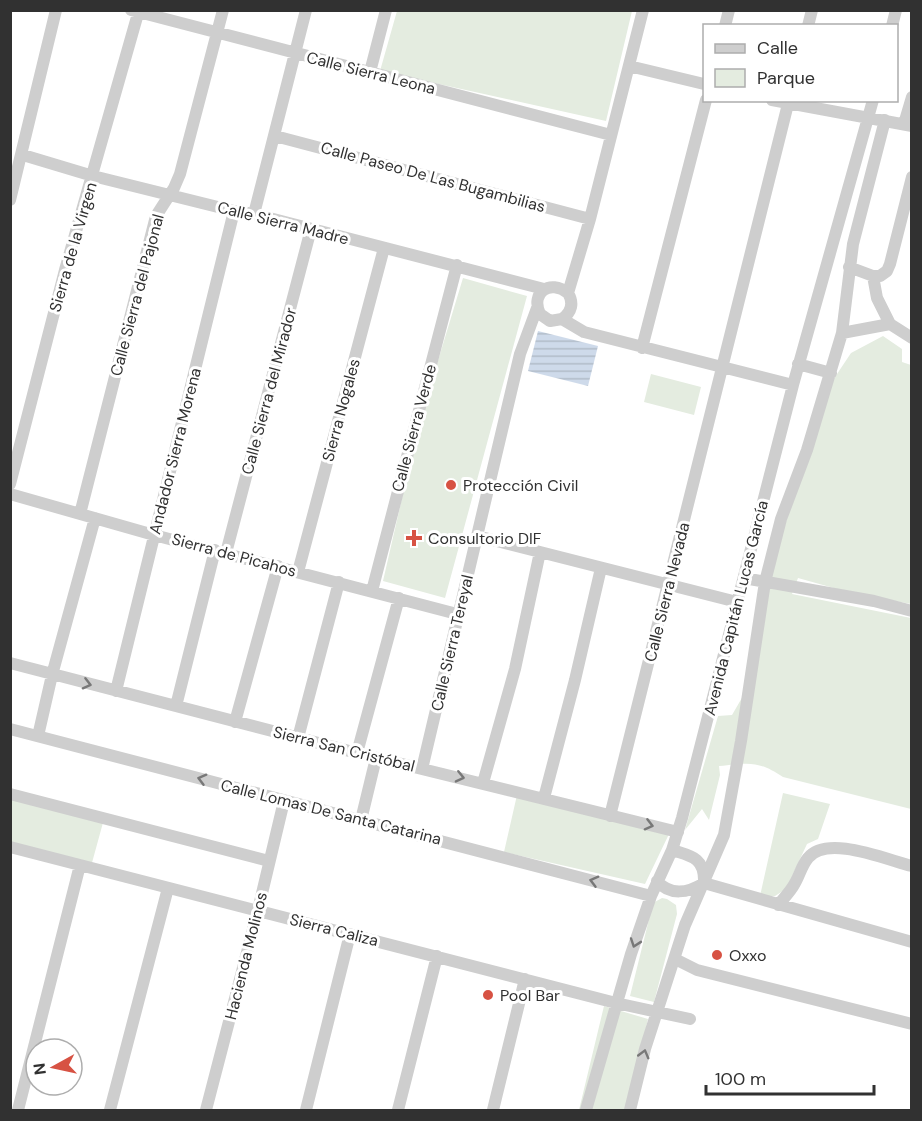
<svg xmlns="http://www.w3.org/2000/svg" width="922" height="1121" font-family="'DM Sans',sans-serif">
<style>
.green{fill:#e4ece0}
.water{fill:url(#water-rules)}
.lines{fill:none;stroke-linecap:round;stroke-linejoin:round}
.minor{stroke:#cecece;stroke-width:12}
.oneway{stroke:#787878}
.poi-dot{fill:#d75243;stroke:#fff;stroke-width:2}
.labels{text-anchor:middle;dominant-baseline:central;stroke-width:6;stroke-linejoin:round;paint-order:stroke}
.street-label{font-size:16px;fill:#313131;stroke:#fff}
.poi-label{font-size:16px;fill:#313131;stroke:#fff;text-anchor:start}
</style>
<defs>
<pattern id="water-rules" width="6" height="5" patternUnits="userSpaceOnUse" patternTransform="scale(1.5)"><rect width="6" height="5" fill="#cedaea"/><path d="M0 2.5h6" fill="none" stroke="#b1bcc9"/></pattern>
</defs>
<rect width="100%" height="100%" fill="#fff"/>
<!-- green -->
<path class="green" d="M 397,11 L 632,11 L 606,121 L 380,71 Z
M 463,278 L 527,296 L 445,598 L 383,581 L 420,420 Z
M 883,336 L 902,349 L 902,362 L 911,365 L 911,604 L 848,592 L 798,578 L 792,594 L 911,618 L 911,809 L 783,777 C 757,760 749,763 719,766 L 720,775 L 709,820 L 702,809 L 685,830 L 718,716 L 732,715 L 754,677 L 771,568 L 831,383 L 851,353 Z
M 651,374 L 701,387 L 694,415 L 644,402 Z
M 783,793 L 830,804 L 818,839 L 807,844 L 786,889 L 775,896 L 760,896 Z
M 10,794 L 104,819 L 90,870 L 11,849 Z
M 517,795 L 669,834 L 645,884 L 504,852 Z
M 662,898 L 667,899 L 676,905 L 677,914 L 654,1002 L 630,996 L 653,903 Z
M 604,1006 L 648,1019 L 627,1110 L 579,1110 Z"/>
<!-- water -->
<path class="water" d="M 538,331 L 598,346 L 588,386 L 528,371 Z"/>
<g class="lines">
<!-- minor -->
<path class="minor" d="M 131,10 L 611,135
M 725,26 L 729,10
M 808,26 L 812,10
M 892,26 L 896,10
M 629,66 L 704,84
M 370,72 L 386,10
M 772,100 L 912,126
M 904,124 L 912,97
M 275,136 L 590,219
M 23,155 L 93,176 L 234,211 L 254,214 L 544,289
M 10,200 L 56,10
M 254,214 L 306,10
M 849,267 L 873,276 L 880,276 L 887,271 L 890,264 L 912,177
M 873,276 L 877,298 L 890,324
M 568,293 C 550,279 530,292 540,314 L 550,321 L 562,319 L 584,332 L 793,385
M 568,293 L 590,219 L 643,10
M 562,319 C 572,312 574,303 568,293
M 842,333 L 890,324 L 912,338
M 642,348 L 706,100
M 798,364 L 831,373
M 10,484 L 65,270 L 139,10
M 10,494 L 154,535 L 457,614
M 80,514 L 156,216 L 174,188 L 180,174 L 223,10
M 477,536 L 737,602
M 226,553 L 311,229
M 298,572 L 384,248
M 744,578 L 874,601 L 912,611
M 372,591 L 457,265
M 10,663 L 357,753 L 678,832
M 116,691 L 234,211
M 176,706 L 215,550
M 235,722 L 278,566
M 10,729 L 651,896
M 38,736 L 52,675 L 95,518
M 298,738 L 339,582
M 357,753 L 399,598
M 422,769 L 520,354 L 537,308
M 483,783 L 515,669 L 540,552
M 10,794 L 269,861
M 544,798 L 575,680 L 601,568
M 610,816 C 671,578 729,339 789,100
M 361,820 L 376,758
M 10,847 L 616,1003 L 690,1019
M 672,850 C 690,856 704,857 704,880
M 657,881 C 670,896 688,893 704,883 L 912,942
M 778,905 C 784,898 791,891 795,883 C 800,874 802,865 808,858 C 827,834 887,860 912,866
M 675,959 L 697,970 L 912,1024
M 18,1110 L 80,865
M 110,1110 L 168,888
M 206,1110 L 258,910 L 284,801
M 306,1110 L 350,934
M 398,1110 L 437,956
M 493,1110 L 525,979
M 586,1110 L 631,954 L 651,896 L 672,850 L 682,818 L 793,385 L 873,100
M 630,1110 L 645,1049 L 685,925 L 724,835 L 741,741 L 765,582 L 781,519 L 807,450 L 842,333 L 853,244 L 885,120"/>
</g>
<!-- one-way arrows -->
<defs><path id="oneway-chevron" d="M-2-3.5L2.5 0L-2 3.5" fill="none" stroke-width="1.6" stroke-linecap="round" stroke-linejoin="round" transform="scale(1.5)"/></defs>
<g class="oneway">
<use href="#oneway-chevron" transform="translate(87 684) rotate(14)"/>
<use href="#oneway-chevron" transform="translate(460 777) rotate(13)"/>
<use href="#oneway-chevron" transform="translate(202 779) rotate(-165)"/>
<use href="#oneway-chevron" transform="translate(649 825) rotate(14)"/>
<use href="#oneway-chevron" transform="translate(594 881) rotate(-165)"/>
<use href="#oneway-chevron" transform="translate(635 943) rotate(109)"/>
<use href="#oneway-chevron" transform="translate(644 1054) rotate(-75)"/>
</g>
<!-- markers -->
<g class="poi-dot">
<circle cx="451" cy="485" r="6"/>
<path d="M411 529h6v6h6v6h-6v6h-6v-6h-6v-6h6z"/>
<circle cx="717" cy="955" r="6"/>
<circle cx="488" cy="995" r="6"/>
</g>
<g class="labels">
<!-- street labels -->
<g class="street-label">
<text transform="translate(371 73) rotate(14)">Calle Sierra Leona</text>
<text transform="translate(433 177) rotate(15)">Calle Paseo De Las Bugambilias</text>
<text transform="translate(283 223) rotate(14)">Calle Sierra Madre</text>
<text transform="translate(73 247) rotate(-74)">Sierra de la Virgen</text>
<text transform="translate(137 295) rotate(-75)">Calle Sierra del Pajonal</text>
<text transform="translate(269 391) rotate(-75)">Calle Sierra del Mirador</text>
<text transform="translate(341 410) rotate(-75)">Sierra Nogales</text>
<text transform="translate(414 428) rotate(-75)">Calle Sierra Verde</text>
<text transform="translate(175 451) rotate(-76)">Andador Sierra Morena</text>
<text transform="translate(234 555) rotate(15)">Sierra de Picahos</text>
<text transform="translate(667 592) rotate(-76)">Calle Sierra Nevada</text>
<text transform="translate(736 608) rotate(-76)">Avenida Capitán Lucas García</text>
<text transform="translate(452 643) rotate(-77)">Calle Sierra Tereyal</text>
<text transform="translate(344 749) rotate(14)">Sierra San Cristóbal</text>
<text transform="translate(331 812) rotate(14)">Calle Lomas De Santa Catarina</text>
<text transform="translate(334 930) rotate(14)">Sierra Caliza</text>
<text transform="translate(246 956) rotate(-76)">Hacienda Molinos</text>
</g>
<!-- poi labels -->
<g class="poi-label">
<text x="463" y="485">Protección Civil</text>
<text x="428" y="538">Consultorio DIF</text>
<text x="729" y="955">Oxxo</text>
<text x="500" y="995">Pool Bar</text>
</g>
</g>
<!-- border -->
<rect width="922" height="1121" fill="none" stroke="#313131" stroke-width="24"/>
<!-- legend -->
<rect x="703" y="24" width="195" height="78" fill="#ffffff" stroke="#adadad" stroke-width="1.5"/>
<rect x="715" y="44" width="30" height="9" fill="#cecece" stroke="#adadad" stroke-width="1.5"/>
<text x="757" y="54" font-size="18" fill="#313131">Calle</text>
<rect x="715" y="69" width="30" height="18" fill="#e4ece0" stroke="#adadad" stroke-width="1.5"/>
<text x="757" y="84" font-size="18" fill="#313131">Parque</text>
<!-- north arrow -->
<g transform="translate(54 1067) rotate(262)"><circle r="28" fill="#ffffff" stroke="#adadad" stroke-width="1.5"/>
<path d="M0-4.5L10 22L0 15L-10 22Z" fill="#d75243"/>
<text y="-9" font-size="16" font-weight="bold" text-anchor="middle" fill="#313131">N</text>
</g>
<!-- scale -->
<path d="M706 1085v9h168v-9" fill="none" stroke="#313131" stroke-width="3"/>
<text x="715" y="1085" font-size="18" fill="#313131" stroke="#ffffff" stroke-width="4.5" paint-order="stroke">100 m</text>
</svg>
